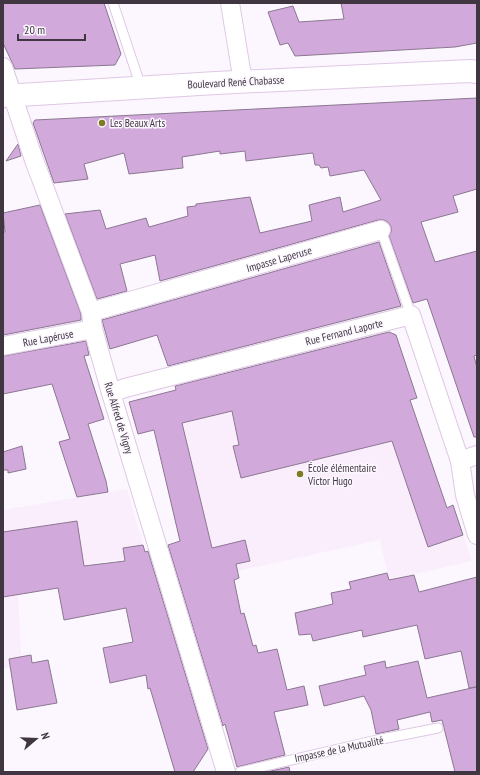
<svg xmlns="http://www.w3.org/2000/svg" width="480" height="775" font-family="'PT Sans Narrow',sans-serif">
<style>
.built{fill:#faeefd}
.building{fill:#d1a9db;stroke:#8c7792}
.lines{fill:none;stroke-linecap:round;stroke-linejoin:round}
.lane-casing{stroke:#dfc8e5;stroke-width:11}
.street-casing{stroke:#dfc8e5;stroke-width:20}
.secondary-casing{stroke:#dfc8e5;stroke-width:24}
.lane{stroke:#fff;stroke-width:9}
.street{stroke:#fff;stroke-width:18}
.secondary{stroke:#fff;stroke-width:22}
.poi-dot{fill:#7e7b22;stroke:#fcf7fe;stroke-width:1.5}
.labels{text-anchor:middle;dominant-baseline:central;stroke-width:3;stroke-linejoin:round;paint-order:stroke}
.street-label{font-size:11px;fill:#3f3642;stroke:#fcf7fe}
.poi-label{font-size:11px;fill:#3f3642;stroke:#fcf7fe;text-anchor:start}
</style>
<rect width="100%" height="100%" fill="#fcf7fe"/>
<!-- built -->
<path class="built" d="M 224,378 L 239,442 L 410,400 L 447,507 L 453,505 L 472,561 L 389,580 L 380,540 L 183,583 L 180,541 L 154,431 L 138,434 L 129,402 Z
M 127,489 L 143,545 L 123,548 L 124,559 L 17,575 L 22,665 L 3,669 L 3,510 Z"/>
<!-- building -->
<path class="building" d="M 3,3 L 104,3 L 121,54 L 115,65 L 15,69 L 3,43 Z
M 341,3 L 477,3 L 477,43 L 455,47 L 295,56 L 288,43 L 280,45 L 268,12 L 293,6 L 299,22 L 344,19 Z
M 477,98 L 477,189 L 453,196 L 458,212 L 421,222 L 435,262 L 477,251 L 477,355 L 474,356 L 477,368 L 477,437 L 474,437 L 427,299 L 413,303 L 389,236 L 391,232 L 391,227 L 388,222 L 384,220 L 378,220 L 160,281 L 155,255 L 120,264 L 127,291 L 97,299 L 65,214 L 100,210 L 106,229 L 146,218 L 149,227 L 188,216 L 187,207 L 196,206 L 196,204 L 250,197 L 260,233 L 312,221 L 309,205 L 340,197 L 343,212 L 381,200 L 364,170 L 330,176 L 328,167 L 321,168 L 319,165 L 315,165 L 313,153 L 246,161 L 245,151 L 220,154 L 220,151 L 182,157 L 183,168 L 129,174 L 124,153 L 84,164 L 88,179 L 54,183 L 33,123 L 35,120 Z
M 18,144 L 21,156 L 6,161 Z
M 40,205 L 81,314 L 81,320 L 3,335 L 3,232 L 5,232 L 3,213 Z
M 379,242 L 401,306 L 168,366 L 157,335 L 110,349 L 102,320 Z
M 389,332 L 396,335 L 417,398 L 410,400 L 447,508 L 453,505 L 463,535 L 428,547 L 392,441 L 241,478 L 233,446 L 239,445 L 232,411 L 182,423 L 212,548 L 245,540 L 250,561 L 236,564 L 239,578 L 234,580 L 241,614 L 244,613 L 253,646 L 256,645 L 258,653 L 277,649 L 287,690 L 304,686 L 308,705 L 274,712 L 285,755 L 237,767 L 225,724 L 223,726 L 168,545 L 180,541 L 154,430 L 138,434 L 129,402 L 176,390 L 175,386 Z
M 86,341 L 89,355 L 84,356 L 104,419 L 88,424 L 106,481 L 108,492 L 77,497 L 59,442 L 70,439 L 52,384 L 3,394 L 3,356 Z
M 22,446 L 26,469 L 8,473 L 8,470 L 3,470 L 3,452 Z
M 77,521 L 84,566 L 125,561 L 123,548 L 143,545 L 145,552 L 148,551 L 208,749 L 193,772 L 175,772 L 150,688 L 148,689 L 146,675 L 110,683 L 103,648 L 133,642 L 126,608 L 64,620 L 58,588 L 3,597 L 3,532 Z
M 387,573 L 389,580 L 414,575 L 419,592 L 477,577 L 477,772 L 455,772 L 442,720 L 432,722 L 430,712 L 397,720 L 399,729 L 376,734 L 371,710 L 364,696 L 324,706 L 319,686 L 366,675 L 364,666 L 385,661 L 386,668 L 418,661 L 427,698 L 476,687 L 469,688 L 461,651 L 425,659 L 417,625 L 363,637 L 362,630 L 313,641 L 311,634 L 299,635 L 295,613 L 333,604 L 331,593 L 351,589 L 349,582 Z
M 31,655 L 32,663 L 48,660 L 57,703 L 17,710 L 9,659 Z
M 289,767 L 290,772 L 266,772 Z"/>
<g class="lines">
<defs>
<path id="lane" d="M 113,3 L 141,87
M 381,230 L 411,315
M 240,772 L 377,740 L 438,728"/>
<path id="street" d="M 230,3 L 243,82
M 3,67 L 34,160 L 91,312 L 93,329 L 111,393 L 226,772
M 91,312 L 381,230
M 3,346 L 93,329
M 111,393 L 125,388 L 411,315 L 460,461 L 477,455
M 460,461 L 465,495 L 477,535"/>
<path id="secondary" d="M 3,96 L 216,83 L 470,71 L 477,72"/>
</defs>
<!-- lane casing -->
<use href="#lane" class="lane-casing"/>
<!-- street casing -->
<use href="#street" class="street-casing"/>
<!-- secondary casing -->
<use href="#secondary" class="secondary-casing"/>
<!-- lane -->
<use href="#lane" class="lane"/>
<!-- street -->
<use href="#street" class="street"/>
<!-- secondary -->
<use href="#secondary" class="secondary"/>
</g>
<!-- markers -->
<g class="poi-dot">
<circle cx="102" cy="123" r="4"/>
<circle cx="300" cy="474" r="4"/>
</g>
<g class="labels">
<!-- street labels -->
<g class="street-label">
<text transform="translate(236 82) rotate(-3)">Boulevard René Chabasse</text>
<text transform="translate(279 259) rotate(-16)">Impasse Laperuse</text>
<text transform="translate(344 332) rotate(-14)">Rue Fernand Laporte</text>
<text transform="translate(48 338) rotate(-11)">Rue Lapéruse</text>
<text transform="translate(119 418) rotate(73)">Rue Alfred de Vigny</text>
<text transform="translate(339 749) rotate(-12)">Impasse de la Mutualité</text>
</g>
<!-- poi labels -->
<g class="poi-label">
<text x="110" y="123">Les Beaux Arts</text>
<text x="308" y="468">École élémentaire<tspan x="308" dy="13">Victor Hugo</tspan></text>
</g>
</g>
<!-- border -->
<rect width="480" height="775" fill="none" stroke="#3f3642" stroke-width="8"/>
<!-- north arrow -->
<g transform="translate(36 739) rotate(71)" stroke="#fcf7fe" stroke-width="3" paint-order="stroke">
<path d="M0-3L7 15L0 10L-7 15Z" fill="#3f3642"/>
<text y="-6" font-size="11" font-weight="bold" text-anchor="middle" fill="#3f3642">N</text>
</g>
<!-- scale -->
<path d="M18 34v6h67v-6" fill="none" stroke="#3f3642" stroke-width="2"/>
<text x="24" y="34" font-size="12" fill="#3f3642" stroke="#fcf7fe" stroke-width="3" paint-order="stroke">20 m</text>
</svg>
